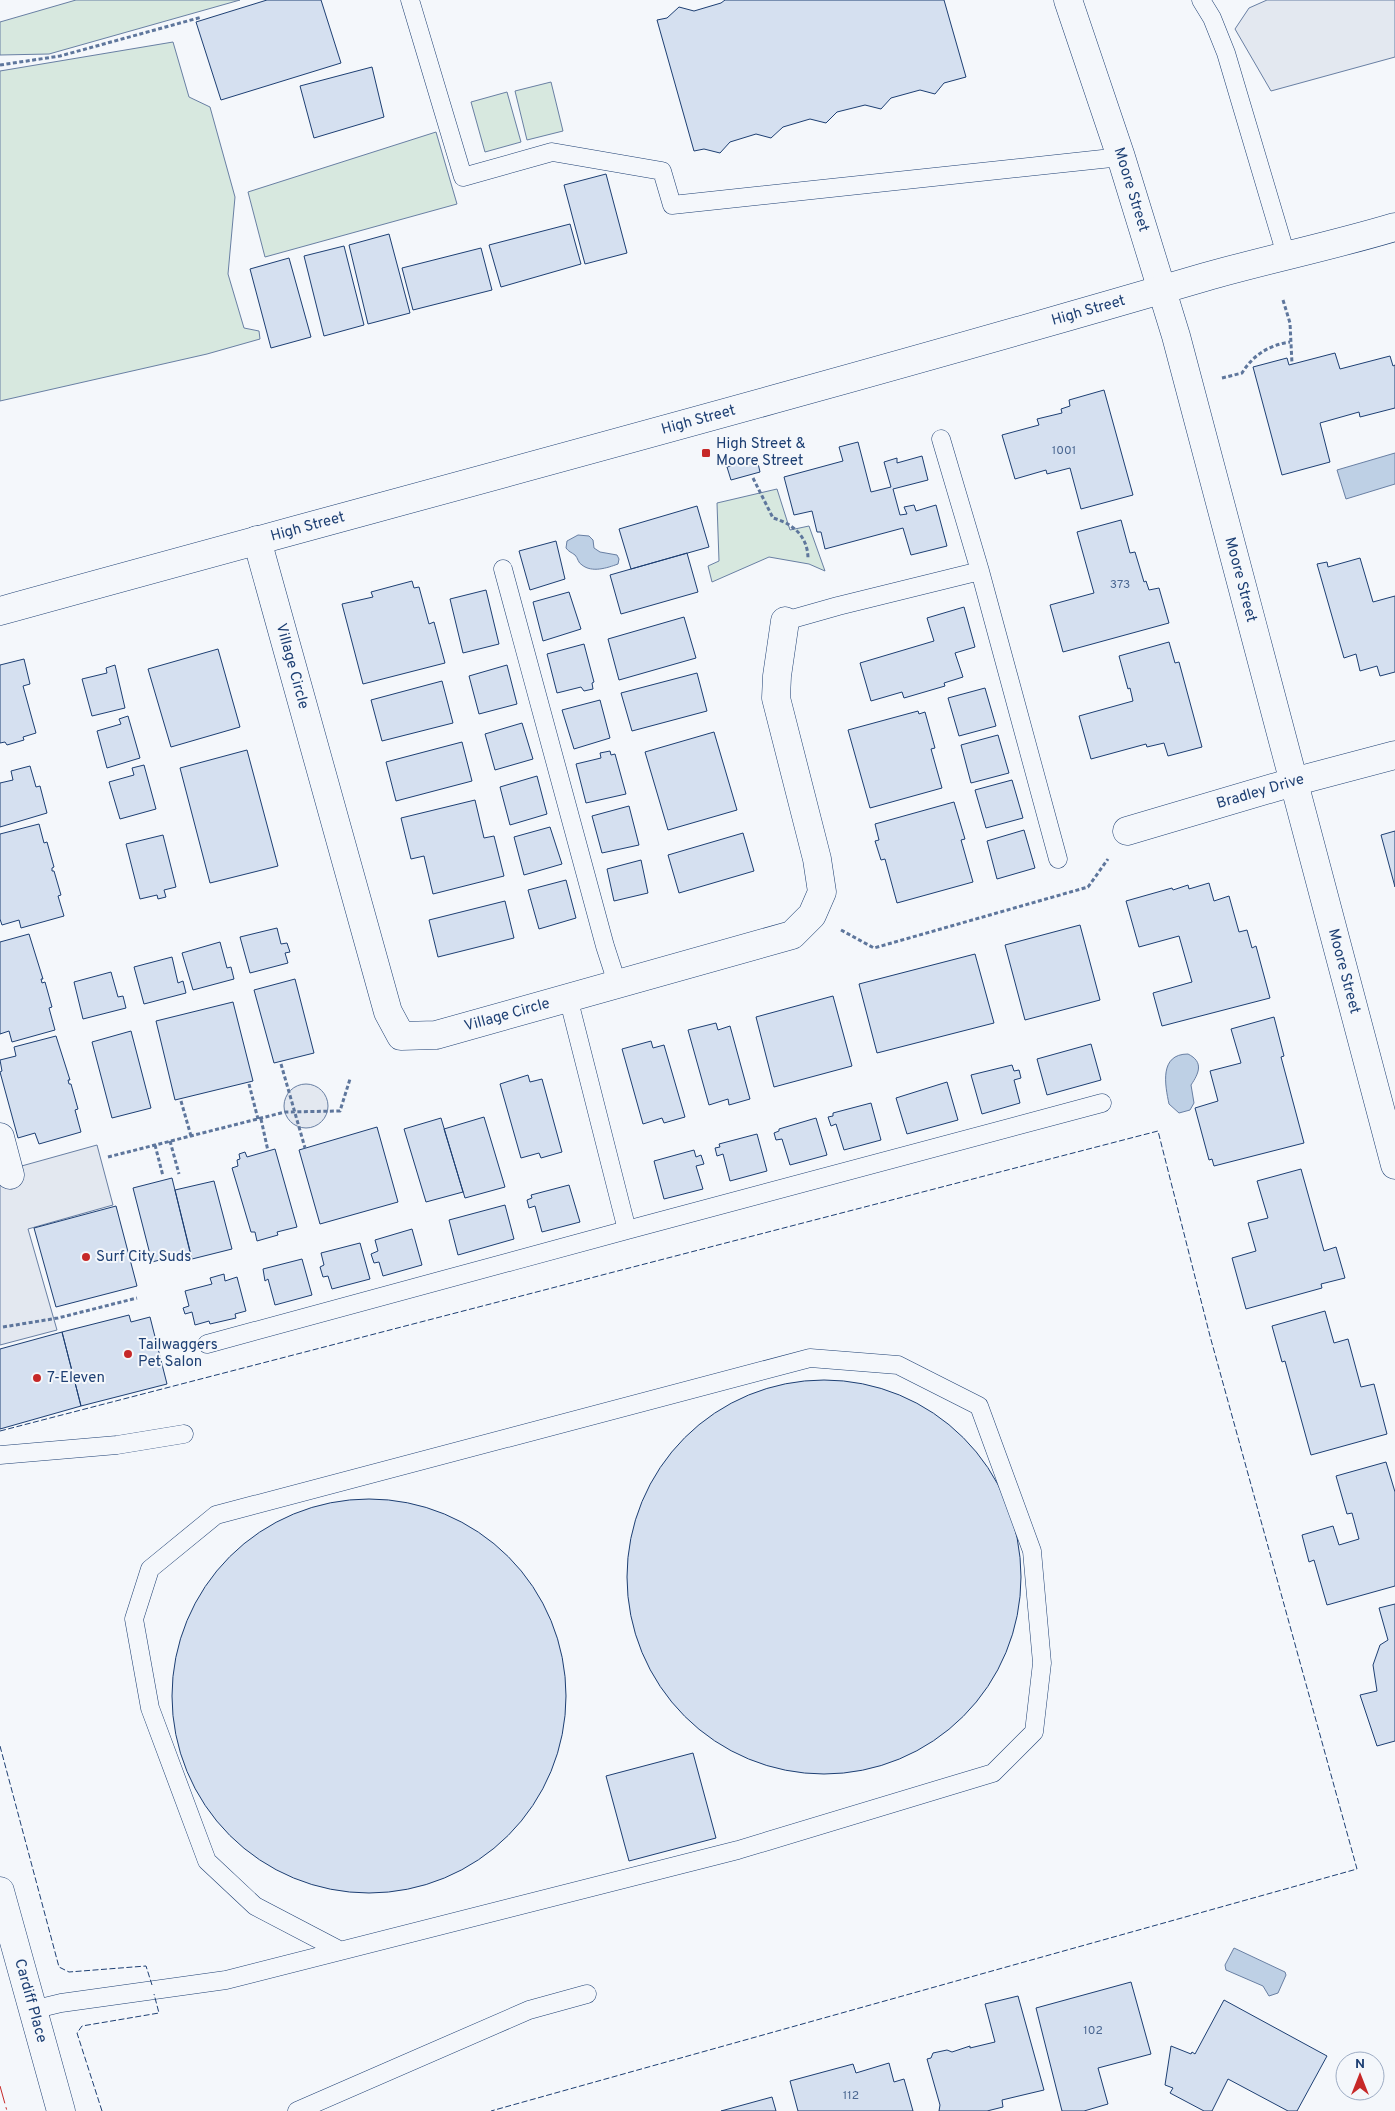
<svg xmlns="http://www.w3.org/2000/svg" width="1395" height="2111" font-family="Overpass,sans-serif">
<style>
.green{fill:#d7e8df;stroke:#687fa3}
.parking{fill:#e3e8f0;stroke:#687fa3}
.water{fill:#bed0e5;stroke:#687fa3}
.building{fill:#d5e0f0;stroke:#1d3f73}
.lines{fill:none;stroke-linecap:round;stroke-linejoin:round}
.service-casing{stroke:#1d3f73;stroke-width:19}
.minor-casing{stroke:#1d3f73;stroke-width:29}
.secondary-casing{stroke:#1d3f73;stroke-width:29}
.path{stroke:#5e769c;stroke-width:3;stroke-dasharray:4 2.5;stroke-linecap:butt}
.service{stroke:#f4f7fb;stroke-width:18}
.minor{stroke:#f4f7fb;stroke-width:28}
.secondary{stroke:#f4f7fb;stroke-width:28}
.fence{stroke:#1d3f73;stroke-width:1;stroke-dasharray:6 2.5;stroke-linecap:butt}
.power{stroke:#c62828;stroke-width:1;stroke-dasharray:18 4 2.5 4;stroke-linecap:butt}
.poi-dot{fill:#c62828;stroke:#f4f7fb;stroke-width:2}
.labels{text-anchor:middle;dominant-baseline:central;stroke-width:4;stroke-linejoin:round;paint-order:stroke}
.number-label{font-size:12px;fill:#4b6792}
.street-label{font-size:15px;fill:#1d3f73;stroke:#f4f7fb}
.poi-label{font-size:15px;fill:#1d3f73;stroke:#f4f7fb;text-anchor:start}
</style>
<rect width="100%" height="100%" fill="#f4f7fb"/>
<!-- green -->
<path class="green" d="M 76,0 L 240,0 L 49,54 L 0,55 L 0,22 Z
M 173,42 L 189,97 L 210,107 L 235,197 L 228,274 L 244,328 L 259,331 L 260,339 L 207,354 L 0,401 L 0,71 Z
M 551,82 L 563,131 L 527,140 L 515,91 Z
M 507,92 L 521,142 L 485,152 L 471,102 Z
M 436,132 L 457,204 L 265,257 L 248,192 Z
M 777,489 L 790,530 L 809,526 L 825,571 L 809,564 L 769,557 L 712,582 L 708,566 L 719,561 L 717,503 Z"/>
<!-- parking -->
<path class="parking" d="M 1267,0 L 1395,0 L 1395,57 L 1271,91 L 1235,29 L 1249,8 Z
M284 1106a22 22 0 1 1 44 0a22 22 0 1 1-44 0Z
M 97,1145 L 113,1205 L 28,1229 L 57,1330 L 0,1345 L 0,1172 Z"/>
<!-- water -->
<path class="water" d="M 1395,453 L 1395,484 L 1346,499 L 1337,470 Z
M 578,535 L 589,536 L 593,540 L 594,548 L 600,552 L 617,555 L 619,559 L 618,564 C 607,568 592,573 582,565 C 578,563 578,558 575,555 C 571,552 569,552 566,548 L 567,541 Z
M 1188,1054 C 1204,1062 1199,1073 1191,1085 L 1194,1103 L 1190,1110 L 1179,1113 L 1169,1104 C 1165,1085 1159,1054 1188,1054 Z
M 1234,1948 L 1285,1972 L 1286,1975 L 1278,1993 L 1269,1996 L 1263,1986 L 1226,1970 L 1225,1965 Z"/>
<!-- building -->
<path class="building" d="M 267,0 L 321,0 L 341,63 L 221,100 L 196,22 Z
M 725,0 L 944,0 L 966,77 L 944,83 L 935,94 L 920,90 L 891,98 L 881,109 L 865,105 L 837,112 L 826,123 L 810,119 L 783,127 L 771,138 L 756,134 L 730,142 L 720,153 L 704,149 L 694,151 L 657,20 L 667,18 L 679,7 L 694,11 L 721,3 Z
M 372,67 L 384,117 L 314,138 L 300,86 Z
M 606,174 L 627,253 L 585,264 L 564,185 Z
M 570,224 L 581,264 L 501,287 L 489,245 Z
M 389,234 L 410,313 L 368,324 L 349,245 Z
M 344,246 L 364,325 L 324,336 L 304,256 Z
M 481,248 L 492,290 L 413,310 L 402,268 Z
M 289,258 L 311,337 L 271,348 L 250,269 Z
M 1335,353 L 1340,369 L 1390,356 L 1393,366 L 1395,365 L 1395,408 L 1360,417 L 1359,412 L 1320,423 L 1330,462 L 1282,475 L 1253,367 L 1287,358 L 1289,365 Z
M 1104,390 L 1133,495 L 1081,509 L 1070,468 L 1047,474 L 1046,470 L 1015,479 L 1002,435 L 1039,425 L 1037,419 L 1062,413 L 1061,409 L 1070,406 L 1069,400 Z
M 858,442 L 871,492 L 891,487 L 884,462 L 897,458 L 897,463 L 922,456 L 928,480 L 893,489 L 900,515 L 907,514 L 904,507 L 914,505 L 916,511 L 936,505 L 947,546 L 911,555 L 903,528 L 825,549 L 821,532 L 817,532 L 812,511 L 794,515 L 784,477 L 843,461 L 839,447 Z
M 757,459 L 760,472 L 731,480 L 727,467 Z
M 697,506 L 709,547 L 631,569 L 619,529 Z
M 1121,520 L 1130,553 L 1135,552 L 1144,582 L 1146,581 L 1149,590 L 1159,588 L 1169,623 L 1063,652 L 1050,605 L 1094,593 L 1077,532 Z
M 556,541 L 565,579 L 530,590 L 519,551 Z
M 687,553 L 698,592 L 621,614 L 610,575 Z
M 1360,558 L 1373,602 L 1395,596 L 1395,672 L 1380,676 L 1377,666 L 1360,671 L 1356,654 L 1344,658 L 1317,564 L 1327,562 L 1328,567 Z
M 412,581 L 414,588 L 419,587 L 429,624 L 434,622 L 445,663 L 363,684 L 342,604 L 373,597 L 371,592 Z
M 486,590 L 499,644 L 463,653 L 450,599 Z
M 569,592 L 581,629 L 543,641 L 533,602 Z
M 964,607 L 975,647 L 955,653 L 963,677 L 944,683 L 945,686 L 904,698 L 902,692 L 871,701 L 860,663 L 934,641 L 927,618 Z
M 684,617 L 696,658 L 619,680 L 608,639 Z
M 1169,642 L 1175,663 L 1179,662 L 1202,747 L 1168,756 L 1164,743 L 1147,747 L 1146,744 L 1091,759 L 1079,716 L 1133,701 L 1130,688 L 1128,689 L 1119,656 Z
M 584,644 L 594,682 L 592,683 L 593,689 L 584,691 L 581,687 L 557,693 L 547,654 Z
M 218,649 L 240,727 L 171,747 L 148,669 Z
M 24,659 L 30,684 L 23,686 L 36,733 L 23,737 L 24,740 L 7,745 L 5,742 L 0,743 L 0,665 Z
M 115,665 L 125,708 L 92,716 L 82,679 L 107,673 L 106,668 Z
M 507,665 L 517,704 L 479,714 L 469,676 Z
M 697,673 L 707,711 L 632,731 L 621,693 Z
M 442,681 L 453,723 L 382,741 L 371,700 Z
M 985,688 L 996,726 L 959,736 L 948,698 Z
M 600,700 L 610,738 L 574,749 L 562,710 Z
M 918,711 L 919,714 L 925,712 L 935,748 L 931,749 L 942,788 L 870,808 L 848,730 Z
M 128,716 L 140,758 L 107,768 L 97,731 L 121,724 L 119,719 Z
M 522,723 L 533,759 L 495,770 L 485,734 Z
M 714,732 L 737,810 L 668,830 L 645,752 Z
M 998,735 L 1009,773 L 971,783 L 961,745 Z
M 462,742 L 472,781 L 396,801 L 386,762 Z
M 247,750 L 278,866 L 210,883 L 180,768 Z
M 610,751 L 611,755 L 615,754 L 626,794 L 586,803 L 576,764 L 601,758 L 600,753 Z
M 144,765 L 156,809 L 120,819 L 109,782 L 134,775 L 132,768 Z
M 30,766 L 36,787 L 40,786 L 47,813 L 0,827 L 0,783 L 13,780 L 11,771 Z
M 537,776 L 547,814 L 510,825 L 500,787 Z
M 1012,780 L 1023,818 L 986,828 L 975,790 Z
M 475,800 L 484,838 L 494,836 L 504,876 L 433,894 L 424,856 L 411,859 L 401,818 Z
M 954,802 L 965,839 L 961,840 L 973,882 L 897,903 L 885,859 L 881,860 L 875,841 L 879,840 L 875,824 Z
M 629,806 L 639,845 L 602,853 L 592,816 Z
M 39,824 L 44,843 L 47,842 L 54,867 L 52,868 L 52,871 L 54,871 L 61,895 L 58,896 L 64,916 L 21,928 L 19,920 L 2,925 L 0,919 L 0,834 Z
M 550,827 L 562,864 L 524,875 L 514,837 Z
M 1024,830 L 1035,868 L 997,879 L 987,841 Z
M 1395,831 L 1395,887 L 1381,835 Z
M 743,833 L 754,871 L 679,893 L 668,855 Z
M 163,835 L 176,887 L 164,890 L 166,897 L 158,899 L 157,895 L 140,899 L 126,844 Z
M 641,860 L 648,893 L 614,901 L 607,869 Z
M 566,880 L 576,918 L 539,929 L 528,890 Z
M 1209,883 L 1214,901 L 1229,896 L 1239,932 L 1247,930 L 1252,948 L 1256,946 L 1270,998 L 1162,1026 L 1153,993 L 1192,982 L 1179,936 L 1139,947 L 1126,901 L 1172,888 L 1173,890 L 1188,885 L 1189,889 Z
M 505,901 L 514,938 L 438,957 L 429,920 Z
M 1080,925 L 1100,1000 L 1025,1020 L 1005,945 Z
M 277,928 L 281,944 L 287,943 L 290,952 L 285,953 L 288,963 L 250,973 L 240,937 Z
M 29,934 L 43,979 L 41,979 L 42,983 L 45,982 L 52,1007 L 49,1008 L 55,1030 L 12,1042 L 9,1031 L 0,1034 L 0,942 Z
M 220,942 L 227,968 L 231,967 L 234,979 L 193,990 L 182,953 Z
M 975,954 L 994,1023 L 877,1053 L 859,984 Z
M 172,957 L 178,983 L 183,981 L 186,993 L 144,1004 L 134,967 Z
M 111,972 L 118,997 L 123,996 L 126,1008 L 83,1019 L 74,982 Z
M 295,979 L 314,1053 L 274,1063 L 254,990 Z
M 833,996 L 852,1066 L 774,1087 L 756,1017 Z
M 233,1002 L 253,1081 L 175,1100 L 156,1021 Z
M 1274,1017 L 1284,1056 L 1281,1057 L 1304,1143 L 1214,1166 L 1212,1159 L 1209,1160 L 1195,1108 L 1218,1101 L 1210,1071 L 1241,1063 L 1231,1029 Z
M 716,1023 L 718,1030 L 730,1026 L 750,1099 L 729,1105 L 728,1099 L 709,1105 L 688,1030 Z
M 131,1031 L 151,1108 L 112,1118 L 92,1042 Z
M 56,1036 L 70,1080 L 68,1080 L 69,1084 L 71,1084 L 78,1109 L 75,1110 L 81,1132 L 39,1144 L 35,1133 L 18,1138 L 0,1072 L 2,1071 L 0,1060 L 16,1056 L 14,1047 Z
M 651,1041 L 653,1048 L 664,1045 L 685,1117 L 664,1123 L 662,1118 L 643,1124 L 622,1049 Z
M 1091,1044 L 1101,1080 L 1047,1095 L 1037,1059 Z
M 1012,1065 L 1014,1071 L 1019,1070 L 1021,1078 L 1014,1080 L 1020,1103 L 982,1114 L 971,1075 Z
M 528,1075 L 530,1082 L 542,1079 L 562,1152 L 541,1158 L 539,1153 L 521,1158 L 500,1084 Z
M 947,1082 L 958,1120 L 907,1134 L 896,1098 Z
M 871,1103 L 881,1140 L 844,1150 L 836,1124 L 831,1126 L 828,1117 L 833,1116 L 833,1113 Z
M 484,1117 L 505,1187 L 465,1198 L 444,1129 Z
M 441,1118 L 463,1192 L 426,1202 L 404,1129 Z
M 816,1118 L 827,1155 L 790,1165 L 782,1139 L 776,1140 L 774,1133 L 779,1131 L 779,1129 Z
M 377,1127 L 398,1202 L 320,1224 L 299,1150 Z
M 757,1134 L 767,1171 L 730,1181 L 723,1154 L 717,1156 L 715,1148 L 720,1147 L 719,1144 Z
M 275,1149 L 297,1227 L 277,1232 L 278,1235 L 257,1241 L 255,1232 L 251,1232 L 232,1168 L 238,1166 L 237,1160 L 240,1159 L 239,1154 L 245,1152 L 247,1157 Z
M 694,1150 L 696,1157 L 701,1155 L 704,1164 L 696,1166 L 703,1189 L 664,1199 L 654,1161 Z
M 1301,1169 L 1324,1251 L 1336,1247 L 1345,1278 L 1321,1284 L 1322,1288 L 1246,1309 L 1232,1258 L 1256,1251 L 1248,1223 L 1268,1218 L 1257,1181 Z
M 172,1178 L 190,1252 L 152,1262 L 133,1188 Z
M 214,1181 L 232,1249 L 192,1259 L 175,1190 Z
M 569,1185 L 580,1222 L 542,1232 L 535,1206 L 529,1208 L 527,1200 L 532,1198 L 531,1195 Z
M 505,1205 L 514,1239 L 458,1255 L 449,1220 Z
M 116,1206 L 137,1286 L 56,1307 L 34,1228 Z
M 412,1229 L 422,1265 L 383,1276 L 379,1262 L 374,1263 L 371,1254 L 378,1251 L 375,1240 Z
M 360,1243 L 370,1279 L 332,1289 L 328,1276 L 323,1277 L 320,1267 L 324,1265 L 321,1253 Z
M 302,1259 L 312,1295 L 275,1305 L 268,1279 L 265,1281 L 263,1269 Z
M 224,1274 L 225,1281 L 237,1277 L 246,1311 L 235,1314 L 236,1318 L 210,1324 L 209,1321 L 195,1325 L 192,1312 L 185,1314 L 183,1308 L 189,1306 L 185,1291 L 212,1284 L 210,1278 Z
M 1325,1311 L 1334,1343 L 1348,1339 L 1361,1387 L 1374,1384 L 1387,1434 L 1311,1455 L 1285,1361 L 1282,1362 L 1272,1326 Z
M 129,1315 L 131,1322 L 150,1317 L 167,1384 L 81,1406 L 62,1332 Z
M 62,1332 L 81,1406 L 0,1429 L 0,1349 Z
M627 1577a197 197 0 1 1 394 0a197 197 0 1 1-394 0Z
M 1386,1462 L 1395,1492 L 1395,1586 L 1327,1605 L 1314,1560 L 1309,1562 L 1302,1535 L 1333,1526 L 1339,1545 L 1359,1539 L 1352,1513 L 1347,1514 L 1336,1476 Z
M172 1696a197 197 0 1 1 394 0a197 197 0 1 1-394 0Z
M 1395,1604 L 1395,1741 L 1377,1746 L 1360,1695 L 1377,1691 L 1373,1665 L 1380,1645 L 1388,1640 L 1379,1608 Z
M 693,1753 L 716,1838 L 629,1861 L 606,1776 Z
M 1131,1982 L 1151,2054 L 1098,2068 L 1108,2104 L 1084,2111 L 1062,2111 L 1036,2008 Z
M 1018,1996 L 1044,2090 L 1002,2100 L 1003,2107 L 987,2111 L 939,2111 L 940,2105 L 927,2059 L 931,2058 L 933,2053 L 947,2050 L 952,2052 L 970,2046 L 970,2048 L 995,2042 L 985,2004 Z
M 1224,2000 L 1327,2056 L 1297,2111 L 1288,2111 L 1228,2079 L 1212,2111 L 1204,2111 L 1170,2093 L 1173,2088 L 1165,2085 L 1171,2046 L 1191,2054 L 1192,2052 L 1195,2054 Z
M 889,2063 L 894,2082 L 904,2079 L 913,2111 L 798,2111 L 790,2081 L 853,2064 L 856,2073 Z
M 772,2097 L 776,2111 L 721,2111 Z"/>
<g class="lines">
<defs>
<path id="service" d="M 410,0 L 463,177 L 552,152 L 662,171 L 672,205 L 1121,157
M 1201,0 L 1212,18 L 1226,53 L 1286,255
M 941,439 L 980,571 L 1058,859
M 503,569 L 605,946 L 617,983
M 785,621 L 838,606 L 980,571
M 568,997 L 627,1230 L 1102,1103
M 207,1344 L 627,1230
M 0,1455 L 117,1445 L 184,1434
M 32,2010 L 61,2003 L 226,1980 L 738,1850 L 993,1773 L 1034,1732 L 1042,1663 L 1032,1551 L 979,1406 L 898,1365 L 810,1358 L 216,1515 L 150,1569 L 134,1619 L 150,1708 L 207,1861 L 255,1906 L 341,1951
M 297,2111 L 529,2010 L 587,1994"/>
<g id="minor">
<path id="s1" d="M 1068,0 L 1121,157 L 1176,336 L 1395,1165"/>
<path id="s2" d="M 257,540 L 388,1012 L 401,1036 L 436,1035 L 792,935 L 812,915 L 822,892 L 817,859 L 776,698 L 777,676 L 785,621"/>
<path id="s3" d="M 1127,831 L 1293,782 L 1395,755"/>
<path d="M 0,1137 L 10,1175"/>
<path id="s4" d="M 0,1891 L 61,2111"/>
</g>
<g id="secondary">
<path id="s5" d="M 0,611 C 402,500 805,394 1205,277 C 1268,259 1332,246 1395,227"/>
</g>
</defs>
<!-- service casing -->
<use href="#service" class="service-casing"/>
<!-- minor casing -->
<use href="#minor" class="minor-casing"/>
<!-- secondary casing -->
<use href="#secondary" class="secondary-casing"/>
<!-- path -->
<path class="path" d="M 0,65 L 60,56 L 202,17
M 1283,300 L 1290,323 L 1292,364
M 1222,378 L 1242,373 C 1253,355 1269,345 1290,342
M 753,478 L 773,518 C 794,524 808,537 808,559
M 841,930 L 874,948 L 1088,887 L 1108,859
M 281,1064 L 305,1148
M 249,1084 L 258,1119
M 181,1101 L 191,1136
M 261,1119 L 268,1151
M 170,1141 L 179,1174
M 155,1145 L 163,1176
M 108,1157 L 285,1112 L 340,1111 L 350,1079
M 3,1327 L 58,1318 L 137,1298"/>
<!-- service -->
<use href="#service" class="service"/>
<!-- minor -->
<use href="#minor" class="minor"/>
<!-- secondary -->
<use href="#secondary" class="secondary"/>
<!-- fence -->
<path class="fence" d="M 0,1431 L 1158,1131 L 1210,1336 L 1357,1869 L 491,2111
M 0,1746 L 59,1967 L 69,1972 L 146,1966 L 152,1985
M 102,2111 L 77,2033 L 82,2026 L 159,2013 L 154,1994"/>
<!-- power -->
<path class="power" d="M 0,2086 L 7,2111"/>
</g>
<!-- markers -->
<g class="poi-dot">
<rect x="701" y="448" width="10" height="10" rx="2.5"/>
<circle cx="86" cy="1257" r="5"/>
<circle cx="128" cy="1354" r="5"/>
<circle cx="37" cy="1378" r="5"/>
</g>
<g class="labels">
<!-- number labels -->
<g class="number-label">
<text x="1064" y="451">1001</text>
<text x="1120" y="585">373</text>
<text x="1093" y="2031">102</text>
<text x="851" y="2096">112</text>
</g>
<!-- street labels -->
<g class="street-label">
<text stroke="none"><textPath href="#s1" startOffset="200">Moore Street</textPath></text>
<text stroke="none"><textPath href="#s5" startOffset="1129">High Street</textPath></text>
<text stroke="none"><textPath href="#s5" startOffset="724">High Street</textPath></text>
<text stroke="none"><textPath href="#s5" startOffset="319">High Street</textPath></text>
<text stroke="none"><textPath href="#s1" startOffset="605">Moore Street</textPath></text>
<text stroke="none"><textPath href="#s2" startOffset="131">Village Circle</textPath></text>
<text stroke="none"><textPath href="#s3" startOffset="139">Bradley Drive</textPath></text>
<text stroke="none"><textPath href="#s1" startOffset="1010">Moore Street</textPath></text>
<text stroke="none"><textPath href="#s2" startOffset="626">Village Circle</textPath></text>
<text stroke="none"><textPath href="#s4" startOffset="114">Cardiff Place</textPath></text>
</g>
<!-- poi labels -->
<g class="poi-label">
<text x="716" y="444">High Street &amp;<tspan x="716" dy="17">Moore Street</tspan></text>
<text x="96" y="1257">Surf City Suds</text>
<text x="138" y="1345">Tailwaggers<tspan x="138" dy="17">Pet Salon</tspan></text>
<text x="47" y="1378">7-Eleven</text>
</g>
</g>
<!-- north arrow -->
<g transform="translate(1360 2076)"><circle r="24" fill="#f4f7fb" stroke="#9eadc5"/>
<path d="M0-4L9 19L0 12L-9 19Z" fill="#c62828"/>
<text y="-8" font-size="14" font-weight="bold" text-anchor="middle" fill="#1d3f73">N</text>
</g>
</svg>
